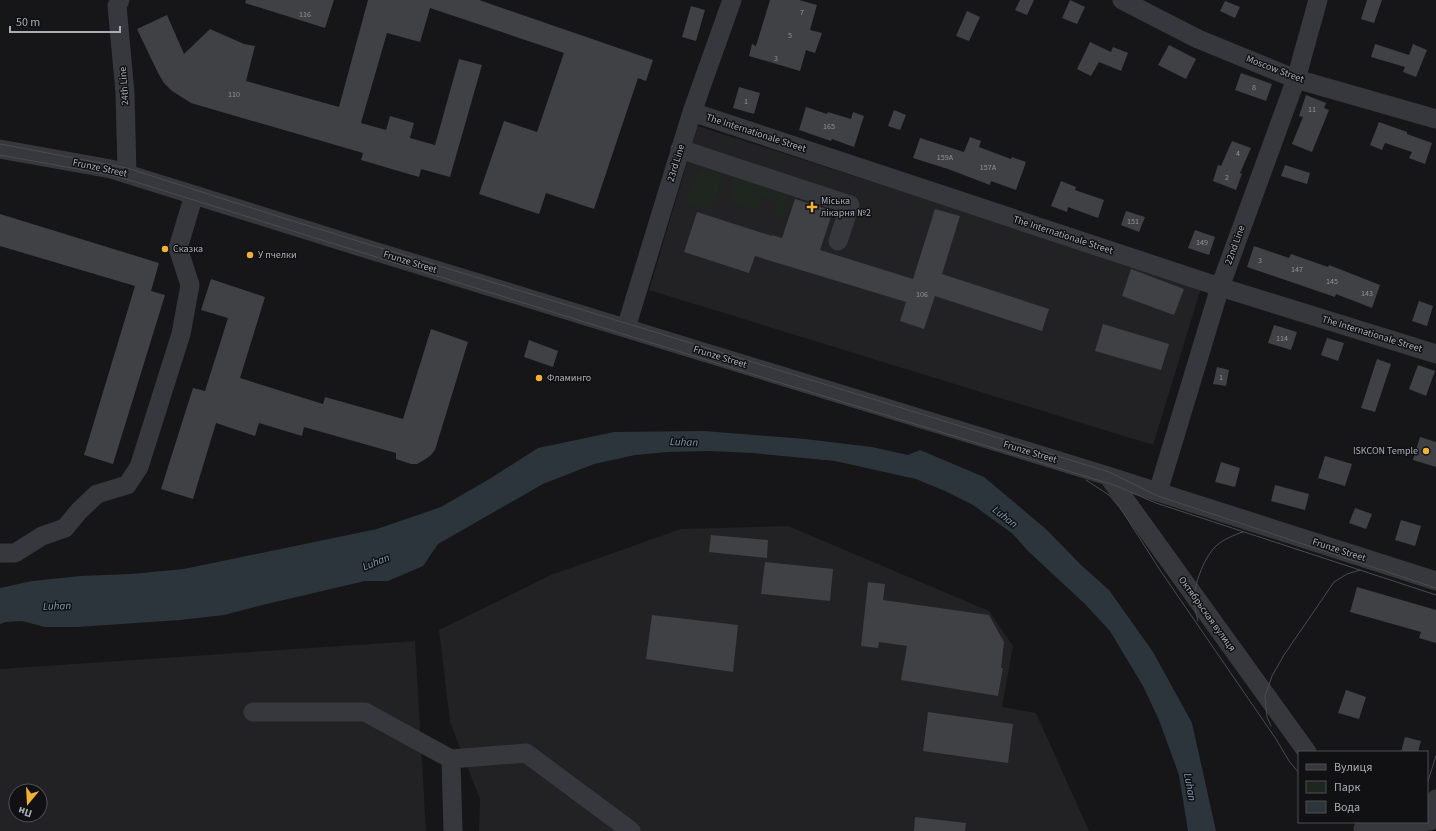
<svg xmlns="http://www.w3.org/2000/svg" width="1436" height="831" font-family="'Source Sans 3',sans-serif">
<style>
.built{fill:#222225;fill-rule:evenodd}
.green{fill:#1e261f}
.water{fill:#2c353c}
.building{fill:#404145}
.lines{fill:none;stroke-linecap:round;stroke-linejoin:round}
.minor{stroke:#37383d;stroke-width:19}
.tram{stroke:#4a4c52;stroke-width:1}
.poi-dot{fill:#f2b134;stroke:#111113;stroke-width:1.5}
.labels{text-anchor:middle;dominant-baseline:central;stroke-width:3;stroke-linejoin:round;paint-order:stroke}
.number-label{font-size:8px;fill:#8e929b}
.street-label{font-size:10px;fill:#a8adb8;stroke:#111113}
.poi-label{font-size:10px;fill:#a8adb8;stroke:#111113;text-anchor:start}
.water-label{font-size:11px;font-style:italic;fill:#7f9bb3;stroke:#111113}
</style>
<rect width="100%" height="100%" fill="#161618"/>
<!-- built -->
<path class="built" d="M 698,126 L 1201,288 L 1153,445 L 649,290 Z
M 788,526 L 989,611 L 1013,646 L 1002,707 L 1036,713 L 1089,831 L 479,831 L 480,799 L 450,722 L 439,630 L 551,575 L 681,529 Z
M 415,641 L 426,831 L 0,831 L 0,669 ZM 16,791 L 40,791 L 40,815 L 16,815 Z"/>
<!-- green -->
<path class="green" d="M 705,169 L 711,169 L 720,171 L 722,176 L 716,200 L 709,209 L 699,208 L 688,205 C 686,197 694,177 700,172 C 700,171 705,169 705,169 Z
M 738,176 L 789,193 L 782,217 L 776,216 L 774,201 L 764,197 C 758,214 747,208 734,203 L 730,196 L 734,181 Z"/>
<!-- water -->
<path class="water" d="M 704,431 L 805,439 L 872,447 L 908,455 L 920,450 L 984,477 L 1047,530 L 1081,565 L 1109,590 L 1153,652 L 1192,723 L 1216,831 L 1188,831 L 1179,775 L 1159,720 L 1143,686 L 1110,631 L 1085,604 L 1028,551 L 1013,534 L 973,505 L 945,491 L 916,479 L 835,461 L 753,453 L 709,451 L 668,452 L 635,455 L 594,464 L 543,484 L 438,544 L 423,566 L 388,581 L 365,581 L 271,603 L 224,615 L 180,620 L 77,627 L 45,627 L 22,621 L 6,622 L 0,624 L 0,588 L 32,581 L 81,576 L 131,574 L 184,569 L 377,529 L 441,507 L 491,478 L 538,448 L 614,432 Z"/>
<!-- building -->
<path class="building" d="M 246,0 L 334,0 L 325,28 L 245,3 Z
M 368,0 L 479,0 L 653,60 L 646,81 L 638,78 L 594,209 L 546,193 L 539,214 L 479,194 L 504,121 L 537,132 L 564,53 L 430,8 L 420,42 L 387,33 L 361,123 L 386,130 L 390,116 L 414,123 L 410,138 L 435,145 L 459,59 L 482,65 L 450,177 L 421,169 L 419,177 L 361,160 L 363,153 L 191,103 L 172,91 L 164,83 L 158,73 L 137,29 L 167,15 L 184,54 L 210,29 L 244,44 L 255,46 L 246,81 L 339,107 Z
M 770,0 L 799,0 L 817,5 L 810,30 L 822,33 L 815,53 L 806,50 L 800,71 L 749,56 L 752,44 L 756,46 Z
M 1020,0 L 1034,0 L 1027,15 L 1015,10 Z
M 1070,0 L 1085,7 L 1077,24 L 1062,18 Z
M 1367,0 L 1382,0 L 1374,23 L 1361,19 Z
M 1225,1 L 1240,7 L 1235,18 L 1220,11 Z
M 691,6 L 705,10 L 696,41 L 682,37 Z
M 967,11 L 980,17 L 969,41 L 956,36 Z
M 1090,42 L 1111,52 L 1113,47 L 1128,53 L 1121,71 L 1099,62 L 1091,76 L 1077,69 Z
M 1375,44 L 1409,55 L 1413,44 L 1427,50 L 1416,77 L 1403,72 L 1405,67 L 1371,57 Z
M 1169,45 L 1196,59 L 1186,79 L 1158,65 Z
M 1241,73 L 1272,84 L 1266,101 L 1235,90 Z
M 739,87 L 760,93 L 754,114 L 733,108 Z
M 1306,95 L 1326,103 L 1324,108 L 1329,110 L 1312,152 L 1292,144 L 1303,117 L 1299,116 Z
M 806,107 L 827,114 L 828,112 L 851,119 L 853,112 L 864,116 L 854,147 L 832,139 L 831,141 L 799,130 Z
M 894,110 L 906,115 L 900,130 L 888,126 Z
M 1379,122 L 1407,132 L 1407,134 L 1432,143 L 1425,164 L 1409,158 L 1412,152 L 1385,143 L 1382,150 L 1370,145 Z
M 970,137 L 981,141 L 979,147 L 1011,159 L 1012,157 L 1026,162 L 1016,190 L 991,181 L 990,185 L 948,169 L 913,158 L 920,138 L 964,152 Z
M 1232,141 L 1251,148 L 1240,173 L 1242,174 L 1236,190 L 1213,181 L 1218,165 L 1221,166 Z
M 1285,165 L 1310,173 L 1307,184 L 1281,176 Z
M 1061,181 L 1076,187 L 1075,190 L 1104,200 L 1098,218 L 1068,207 L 1067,212 L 1051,206 Z
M 795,199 L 833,211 L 820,250 L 913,279 L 935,209 L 960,216 L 942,274 L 1049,309 L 1042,331 L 935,296 L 924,329 L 900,321 L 906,302 L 755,256 L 749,273 L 684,252 L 697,212 L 772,236 L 772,235 L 782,238 Z
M 1126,211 L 1145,217 L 1139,232 L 1121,225 Z
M 0,214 L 159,263 L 151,291 L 165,295 L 113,464 L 84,455 L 135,286 L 0,246 Z
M 1195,230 L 1215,237 L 1209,255 L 1188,248 Z
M 1254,246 L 1289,258 L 1291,254 L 1328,267 L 1329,265 L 1380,285 L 1372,308 L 1336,294 L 1335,297 L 1247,267 Z
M 1131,269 L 1184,289 L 1174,315 L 1122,296 Z
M 211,279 L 265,297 L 240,378 L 323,404 L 325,397 L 403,419 L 431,329 L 468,342 L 435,450 L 430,456 L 424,460 L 417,464 L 411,464 L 396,459 L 396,453 L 304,427 L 302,436 L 259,423 L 255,436 L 216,423 L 193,499 L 161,489 L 193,388 L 205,391 L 228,318 L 201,310 Z
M 1419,301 L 1433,306 L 1427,326 L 1412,321 Z
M 1103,324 L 1169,344 L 1161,370 L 1095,351 Z
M 1274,325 L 1297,332 L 1291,350 L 1268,343 Z
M 1327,338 L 1344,343 L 1338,361 L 1321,355 Z
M 529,340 L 558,351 L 553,367 L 524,357 Z
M 1377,359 L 1391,364 L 1375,412 L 1361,408 Z
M 1418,365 L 1435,371 L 1426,396 L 1409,389 Z
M 1217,367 L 1229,370 L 1226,386 L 1213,384 Z
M 1420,437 L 1436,442 L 1436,467 L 1413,460 Z
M 1325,456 L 1352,464 L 1345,486 L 1318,478 Z
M 1221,462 L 1240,468 L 1235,487 L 1215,482 Z
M 1275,485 L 1309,494 L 1305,510 L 1271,501 Z
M 1355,508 L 1372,514 L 1366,529 L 1349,523 Z
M 1401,520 L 1421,526 L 1415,546 L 1395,540 Z
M 711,535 L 768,540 L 767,558 L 709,552 Z
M 765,562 L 833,569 L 830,601 L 761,594 Z
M 868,582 L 885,584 L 883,600 L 989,615 L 1004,642 L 1001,668 L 1003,668 L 998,696 L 901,680 L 907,646 L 879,642 L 878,648 L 861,646 Z
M 1357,587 L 1436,610 L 1436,643 L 1419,638 L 1421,632 L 1350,612 Z
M 652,615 L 738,625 L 733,672 L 646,659 Z
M 1346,690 L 1366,697 L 1359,719 L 1338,713 Z
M 928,712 L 1013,724 L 1008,763 L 923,751 Z
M 1405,737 L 1421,741 L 1418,752 L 1401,752 Z
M 915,817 L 966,823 L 965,831 L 914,831 Z"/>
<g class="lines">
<!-- minor -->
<path class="minor" d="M 120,0 L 117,6 L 125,93 L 127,174
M 1122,0 L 1198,39 L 1296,79 L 1436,119
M 692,112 L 1220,287 L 1436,354
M 0,149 L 111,169 L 127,174 L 364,248 L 1108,476 L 1436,581
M 680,149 L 850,205 L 838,241
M 626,328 L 692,112 L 732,0
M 1108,476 L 1307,752
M 1158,492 L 1220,287 L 1296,79 L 1318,0
M 0,553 L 15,553 L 42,536 L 65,528 L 79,511 L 97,494 L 127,485 L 139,467 L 181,334 L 190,285 L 178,248 L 194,195
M 253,712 L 365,712 L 451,759 L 526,753 L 631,831
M 451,759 L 453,831
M 1430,821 L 1436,799
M 1363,829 L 1424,822"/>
<!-- tram -->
<path class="tram" d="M 0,144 L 127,168 L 283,218 L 850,392 L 1109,472 L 1158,496 L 1436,588
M 0,155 L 111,175 L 136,182 L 732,368 L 1114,485 L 1156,503 L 1436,595
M 1086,480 L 1109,495 L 1121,509 L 1160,570 L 1276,739 L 1289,761 L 1299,773
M 1198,621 C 1196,613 1194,605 1194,597 C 1195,582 1205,556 1216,546 C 1224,539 1234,535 1243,532
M 1271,726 L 1267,717 L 1265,696 L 1272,676 L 1284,655 L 1334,582 L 1347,574 L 1360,570
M 1427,784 L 1436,756"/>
</g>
<!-- markers -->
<g class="poi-dot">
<path d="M810 201h4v4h4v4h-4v4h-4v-4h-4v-4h4z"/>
<circle cx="165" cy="249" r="4"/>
<circle cx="250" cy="255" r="4"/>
<circle cx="539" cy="378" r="4"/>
<circle cx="1426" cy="451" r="4"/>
</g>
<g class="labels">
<!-- number labels -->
<g class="number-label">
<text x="802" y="12">7</text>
<text x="305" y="14">116</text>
<text x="790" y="35">5</text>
<text x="776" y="58">3</text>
<text x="1254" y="87">8</text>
<text x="234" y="94">110</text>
<text x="746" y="101">1</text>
<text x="1312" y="109">11</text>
<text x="829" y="126">165</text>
<text x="1238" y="153">4</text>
<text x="945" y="157">159А</text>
<text x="988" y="167">157А</text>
<text x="1227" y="177">2</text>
<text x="1133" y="221">151</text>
<text x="1202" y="242">149</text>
<text x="1260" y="260">3</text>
<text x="1297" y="269">147</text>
<text x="1332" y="281">145</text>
<text x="1367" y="293">143</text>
<text x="922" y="294">106</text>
<text x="1282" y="338">114</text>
<text x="1221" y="377">1</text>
</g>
<!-- street labels -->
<g class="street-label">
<text transform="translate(1275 69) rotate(21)">Moscow Street</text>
<text transform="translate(124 86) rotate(-94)">24th Line</text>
<text transform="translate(756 133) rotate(18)">The Internationale Street</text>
<text transform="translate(676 163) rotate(-73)">23rd Line</text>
<text transform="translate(100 168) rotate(12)">Frunze Street</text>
<text transform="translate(1063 235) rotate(18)">The Internationale Street</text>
<text transform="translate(1235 245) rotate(-70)">22nd Line</text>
<text transform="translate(410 262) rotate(17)">Frunze Street</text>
<text transform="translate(1372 334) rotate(17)">The Internationale Street</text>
<text transform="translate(720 357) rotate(17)">Frunze Street</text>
<text transform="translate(1030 452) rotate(17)">Frunze Street</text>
<text transform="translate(1339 550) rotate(18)">Frunze Street</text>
<text transform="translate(1207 614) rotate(54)">Октябрьская вулиця</text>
</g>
<!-- poi labels -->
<g class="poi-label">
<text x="821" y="201">Міська<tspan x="821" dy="12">лікарня №2</tspan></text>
<text x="173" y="249">Сказка</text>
<text x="258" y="255">У пчелки</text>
<text x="547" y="378">Фламинго</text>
<text x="1418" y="451" text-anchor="end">ISKCON Temple</text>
</g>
<!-- water labels -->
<g class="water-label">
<text transform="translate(684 442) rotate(2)">Luhan</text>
<text transform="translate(1005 517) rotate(38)">Luhan</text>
<text transform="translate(376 562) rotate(-22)">Luhan</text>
<text transform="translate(57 606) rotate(-2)">Luhan</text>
<text transform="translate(1190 787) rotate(80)">Luhan</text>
</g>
</g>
<!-- legend -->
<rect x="1298" y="751" width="130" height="72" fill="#111113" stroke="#4d4f55"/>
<rect x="1306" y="764" width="20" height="6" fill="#37383d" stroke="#4d4f55"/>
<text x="1334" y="771" font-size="12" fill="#a8adb8">Вулиця</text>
<rect x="1306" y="781" width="20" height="12" fill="#1e261f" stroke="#4d4f55"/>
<text x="1334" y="791" font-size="12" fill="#a8adb8">Парк</text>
<rect x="1306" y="801" width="20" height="12" fill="#2c353c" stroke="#4d4f55"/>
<text x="1334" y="811" font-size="12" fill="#a8adb8">Вода</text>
<!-- north arrow -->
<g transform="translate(28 803) rotate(198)"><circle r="19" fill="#111113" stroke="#4d4f55"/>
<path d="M0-3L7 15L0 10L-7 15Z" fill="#f2b134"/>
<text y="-6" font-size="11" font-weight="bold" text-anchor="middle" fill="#a8adb8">Пн</text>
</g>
<!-- scale -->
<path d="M10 26v6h110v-6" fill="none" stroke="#a8adb8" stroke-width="2"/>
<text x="16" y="26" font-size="12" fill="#a8adb8" stroke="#111113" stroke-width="3" paint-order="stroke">50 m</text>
</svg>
